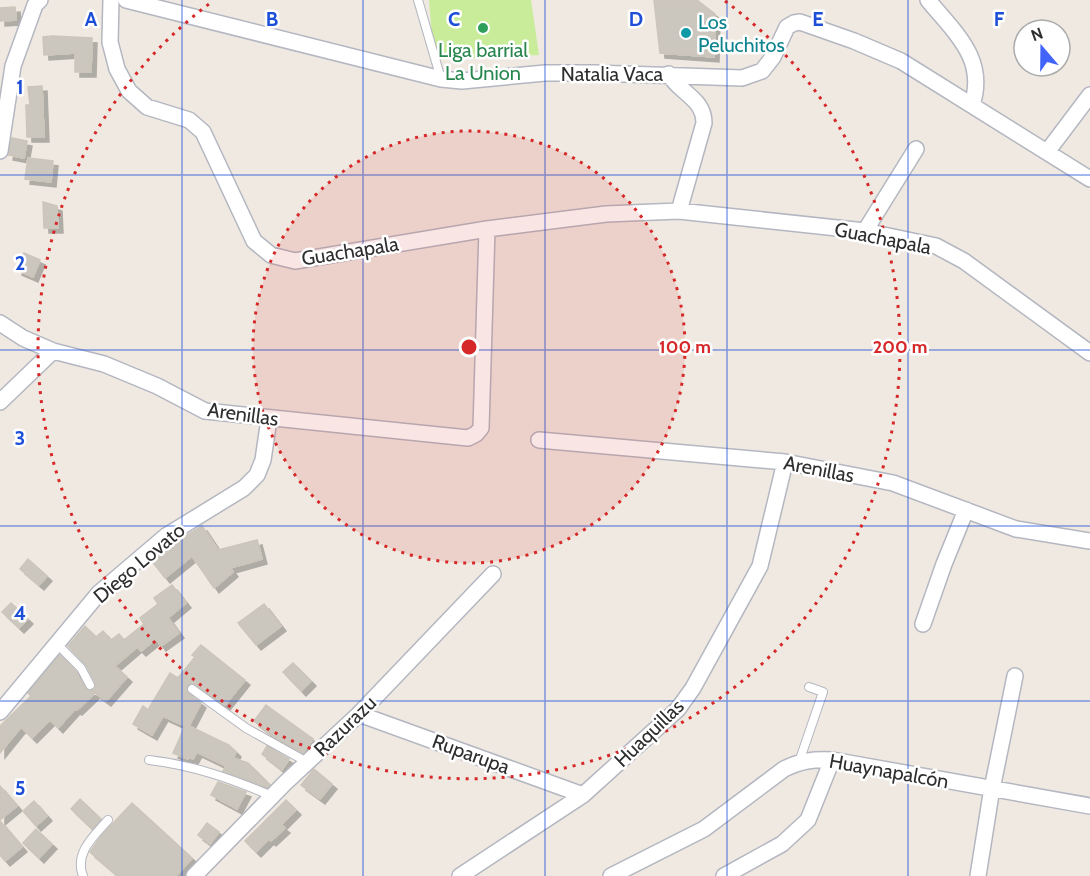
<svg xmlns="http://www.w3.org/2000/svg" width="1090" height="876" font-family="Cabin,sans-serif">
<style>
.pitch{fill:#c9ec9a}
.building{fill:#cbc7bf;stroke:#cbc5ba;stroke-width:1.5;filter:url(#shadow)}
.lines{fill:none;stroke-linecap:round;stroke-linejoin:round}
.lane-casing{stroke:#b4b7c1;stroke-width:10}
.street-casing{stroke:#b4b7c1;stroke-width:18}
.lane{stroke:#fff;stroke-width:8}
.street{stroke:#fff;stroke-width:15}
.grid{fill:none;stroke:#1d4ed8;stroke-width:1.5;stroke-opacity:0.55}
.ring{fill:none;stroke:#d62828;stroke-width:3;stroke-dasharray:3 6}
.leisure-dot{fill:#2e9e5b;stroke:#fff;stroke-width:2}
.culture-dot{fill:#0f9aa8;stroke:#fff;stroke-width:2}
.labels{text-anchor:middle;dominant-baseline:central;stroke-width:5;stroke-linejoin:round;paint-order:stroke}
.culture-label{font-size:20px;fill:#0d838f;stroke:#fff;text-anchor:start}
.leisure-label{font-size:20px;fill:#27864d;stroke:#fff}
.street-label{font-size:20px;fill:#2e2e2e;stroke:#fff}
.grid-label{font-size:20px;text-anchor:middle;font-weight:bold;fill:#1d4ed8;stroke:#fff;stroke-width:5;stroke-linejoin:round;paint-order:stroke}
.centre{fill:#d62828;stroke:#fff;stroke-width:3}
.ring-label{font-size:18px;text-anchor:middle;font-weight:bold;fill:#d62828;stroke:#fff;stroke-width:5;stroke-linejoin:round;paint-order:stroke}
</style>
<defs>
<filter id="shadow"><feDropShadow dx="5" dy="5" stdDeviation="0" flood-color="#0004"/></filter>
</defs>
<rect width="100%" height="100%" fill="#efe9e1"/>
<!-- pitch -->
<path class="pitch" d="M 429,0 L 531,0 L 539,55 L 434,60 Z"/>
<!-- building -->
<path class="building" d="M 654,0 L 697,0 L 715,14 L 714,57 L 660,53 Z
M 15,7 L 16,20 L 0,21 L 0,8 Z
M 52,36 L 92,38 L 91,72 L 75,72 L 75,53 L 44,55 L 43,37 Z
M 42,86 L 44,137 L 27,137 L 26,105 L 30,105 L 28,87 Z
M 12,138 L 27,141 L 24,158 L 8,155 Z
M 28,158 L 53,161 L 51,182 L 25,179 Z
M 43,202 L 57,206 L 58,228 L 44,228 Z
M 24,253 L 40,260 L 33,277 L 17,270 Z
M 202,526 L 218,550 L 257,540 L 262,559 L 230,568 L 233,572 L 214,588 L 192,556 L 165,578 L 152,561 L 172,544 Z
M 28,559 L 47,576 L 39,585 L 20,569 Z
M 172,585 L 186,603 L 168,618 L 179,633 L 161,646 L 156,639 L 141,651 L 137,647 L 115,666 L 127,677 L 106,701 L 95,693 L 77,710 L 75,709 L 58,728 L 50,720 L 32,738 L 21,727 L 0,753 L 0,726 L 31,696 L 28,693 L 60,655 L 76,672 L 86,690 L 90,691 L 95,689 L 95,682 L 86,665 L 68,646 L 85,626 L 96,637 L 103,631 L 111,640 L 119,634 L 124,640 L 144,624 L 140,618 L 158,604 L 154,598 Z
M 11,603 L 28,619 L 19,628 L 2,612 Z
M 264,604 L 281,626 L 256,645 L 238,623 Z
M 201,645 L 245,680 L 225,705 L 195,684 L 188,685 L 187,692 L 201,703 L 189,726 L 229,745 L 236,752 L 233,758 L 248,763 L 270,785 L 267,787 L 223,771 L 226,766 L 197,752 L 193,759 L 189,757 L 188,759 L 173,753 L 185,726 L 163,716 L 152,735 L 133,724 L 143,706 L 148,710 L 170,673 L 178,678 L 195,657 L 192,655 Z
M 293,663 L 311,681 L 301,691 L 283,672 Z
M 266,705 L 313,739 L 303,753 L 273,736 L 254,721 Z
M 267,746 L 289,759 L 282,770 L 262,754 Z
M 314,769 L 332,784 L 320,799 L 301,785 Z
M 218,782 L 246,792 L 237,809 L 211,795 Z
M 0,786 L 17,806 L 0,820 Z
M 80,799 L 101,819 L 92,829 L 71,809 Z
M 286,800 L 296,810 L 281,825 L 285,828 L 271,841 L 269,839 L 256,852 L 245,841 Z
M 34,801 L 47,816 L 36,826 L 23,811 Z
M 132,803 L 192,858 L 176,876 L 118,876 L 90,852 L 101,836 Z
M 0,821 L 22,847 L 5,861 L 0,855 Z
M 207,823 L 219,832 L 210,844 L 198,835 Z
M 36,829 L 52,844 L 39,858 L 23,843 Z"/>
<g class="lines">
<defs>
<path id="lane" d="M 418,0 L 441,79
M 57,644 L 81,668 L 90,685
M 192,689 L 246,728 L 307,762
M 149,760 C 193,765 232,779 272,796
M 799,762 L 823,692 L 809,687
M 83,876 C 74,853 94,836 108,820"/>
<path id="street" d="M 111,0 L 110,42 L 117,69 L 129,91 L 147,107 L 189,120 L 203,132 L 254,241 L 271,255 L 295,261 L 487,229 L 606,214 L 679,211
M 126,0 L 441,79 L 462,81 L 545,73 L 594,73 L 742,78 L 762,71 L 773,57 L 787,27 L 794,23 L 800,22 L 854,41 L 901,61 L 1090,179
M 928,0 C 955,33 987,59 972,105
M 669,74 C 679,93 704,98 704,123 L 679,211 L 865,231 L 936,246 L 964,261 L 1090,353
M 0,151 L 13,66 L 35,5 L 40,0
M 1047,152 L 1090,95
M 865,231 L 916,149
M 0,323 L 23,338 L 53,351 L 104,364 L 157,386 L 205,411 L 468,438 L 476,434 L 481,428 L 487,229
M 0,402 L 53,351
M 539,440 L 785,462 L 893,483 L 1016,529 L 1090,541
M 923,624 L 944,564 L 966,510
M 0,712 L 99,593 L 166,536 L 244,488 L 257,475 L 263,460 L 269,419
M 359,714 L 583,795
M 194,876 L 285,783 L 359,714 L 493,574
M 460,876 L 583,795 L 678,709 L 693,688 L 760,566 L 785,462
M 611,876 L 704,829 L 784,769 C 800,761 813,759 832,760 L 1090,806
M 724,876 L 782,844 L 808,820 L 832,760
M 978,876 L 991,794 L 1015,676"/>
</defs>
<!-- lane casing -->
<use href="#lane" class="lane-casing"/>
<!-- street casing -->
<use href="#street" class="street-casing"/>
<!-- lane -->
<use href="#lane" class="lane"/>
<!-- street -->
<use href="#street" class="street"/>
</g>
<!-- grid -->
<path class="grid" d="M 182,0 L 182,876M 363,0 L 363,876M 545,0 L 545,876M 727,0 L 727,876M 908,0 L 908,876M 0,175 L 1090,175M 0,350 L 1090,350M 0,526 L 1090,526M 0,701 L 1090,701"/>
<!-- distance rings -->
<circle cx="469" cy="347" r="216" fill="#d62828" fill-opacity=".12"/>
<g class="ring">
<circle cx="469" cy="347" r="216"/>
<path d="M725 1A431 431 0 1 1 213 1"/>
</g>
<!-- markers -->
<circle class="leisure-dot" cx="483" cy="28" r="6"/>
<circle class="culture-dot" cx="686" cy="33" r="6"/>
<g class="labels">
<!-- culture labels -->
<g class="culture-label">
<text x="698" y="22">Los<tspan x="698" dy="23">Peluchitos</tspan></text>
</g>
<!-- leisure labels -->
<g class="leisure-label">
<text x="483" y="50">Liga barrial<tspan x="483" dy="23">La Union</tspan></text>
</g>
<!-- street labels -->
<g class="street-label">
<text x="612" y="74">Natalia Vaca</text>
<text transform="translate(883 238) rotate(11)">Guachapala</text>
<text transform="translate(350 251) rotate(-9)">Guachapala</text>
<text transform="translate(243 414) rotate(8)">Arenillas</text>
<text transform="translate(819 469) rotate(11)">Arenillas</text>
<text transform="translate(139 563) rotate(-40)">Diego Lovato</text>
<text transform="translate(345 726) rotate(-44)">Razurazu</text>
<text transform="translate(649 733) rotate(-44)">Huaquillas</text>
<text transform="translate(471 754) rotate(20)">Ruparupa</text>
<text transform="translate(889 771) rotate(10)">Huaynapalcón</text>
</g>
</g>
<g class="grid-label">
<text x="91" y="26">A</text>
<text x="272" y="26">B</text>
<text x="454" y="26">C</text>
<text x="636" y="26">D</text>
<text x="818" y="26">E</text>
<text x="999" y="26">F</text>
<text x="20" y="94">1</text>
<text x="20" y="270">2</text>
<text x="20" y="445">3</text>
<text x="20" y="620">4</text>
<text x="20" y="795">5</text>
</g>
<circle cx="469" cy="347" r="9" class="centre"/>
<g class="ring-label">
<text x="685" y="353">100 m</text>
<text x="900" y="353">200 m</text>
</g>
<!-- north arrow -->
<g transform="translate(1042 48) rotate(340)"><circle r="28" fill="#ffffff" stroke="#ababab" stroke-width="1.5"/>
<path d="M0-4.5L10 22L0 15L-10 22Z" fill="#4264fb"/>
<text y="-9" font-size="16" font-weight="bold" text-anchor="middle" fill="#2e2e2e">N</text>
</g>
</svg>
